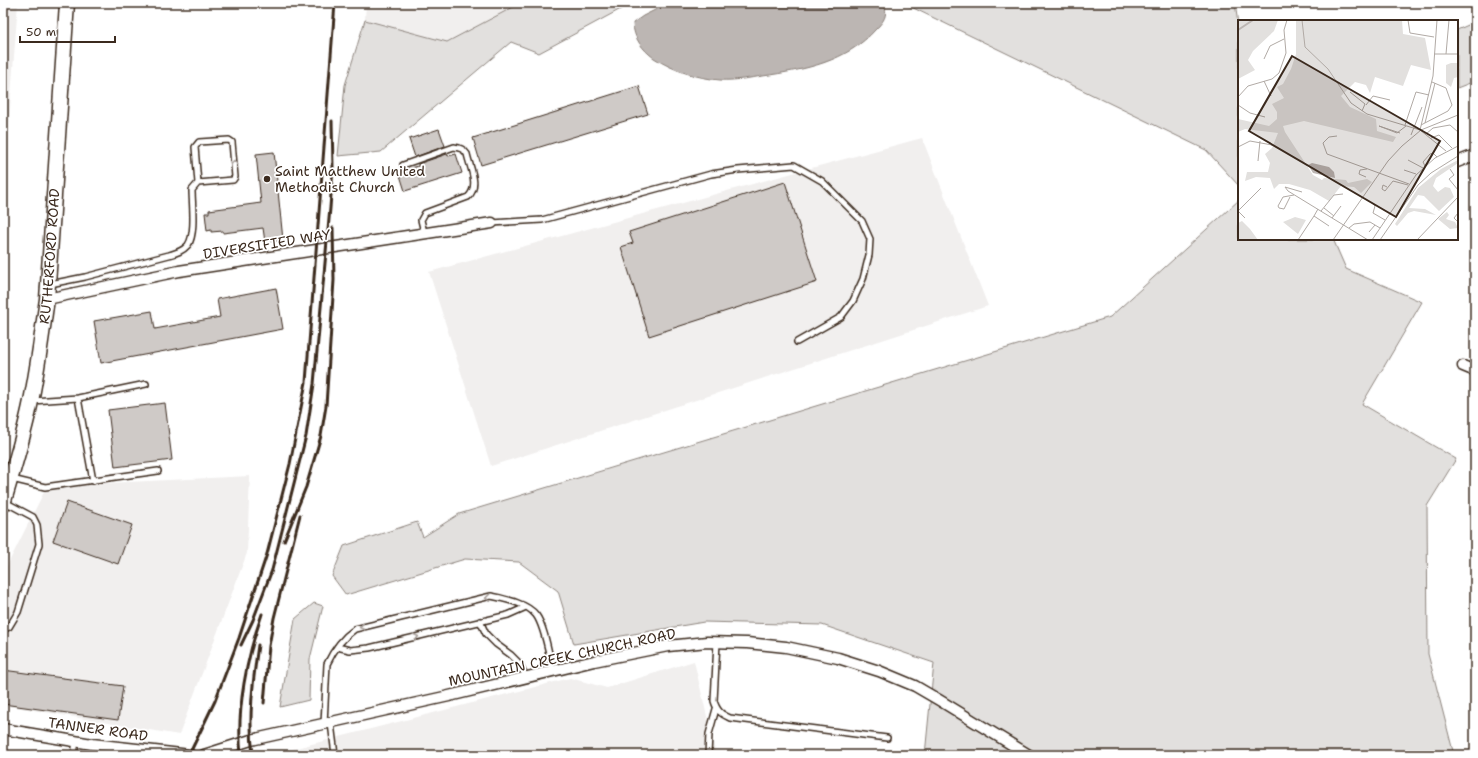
<svg xmlns="http://www.w3.org/2000/svg" width="1478" height="758" font-family="'Shantell Sans',sans-serif">
<style>
.built{fill:#f1efee}
.green{fill:#e2e0de;stroke:#8e857e}
.water{fill:#bcb6b3;stroke:#887e77}
.building{fill:#cfcac7;stroke:#3b2a1e}
.lines{fill:none;stroke-linecap:round;stroke-linejoin:round}
.lane-casing{stroke:#3b2a1e;stroke-width:8}
.street-casing{stroke:#3b2a1e;stroke-width:13}
.secondary-casing{stroke:#3b2a1e;stroke-width:17}
.lane{stroke:#fff;stroke-width:5}
.street{stroke:#fff;stroke-width:10}
.secondary{stroke:#fff;stroke-width:14}
.rail{stroke:#3b2a1e;stroke-width:3}
.oneway{stroke:#a79f9a}
.poi-dot{fill:#3b2a1e;stroke:#fff;stroke-width:1.5}
.labels{text-anchor:middle;dominant-baseline:central;stroke-width:3.5;stroke-linejoin:round;paint-order:stroke}
.poi-label{font-size:14px;fill:#3b2a1e;stroke:#fff;text-anchor:start}
.street-label{font-size:14px;fill:#3b2a1e;stroke:#fff}
.inset-river{fill:none;stroke:#bcb6b3;stroke-width:2}
.inset-road{fill:none;stroke:#b1aaa5;stroke-width:1}
.view{fill:#3b2a1e;fill-opacity:0.15;stroke:#3b2a1e;stroke-width:2}
.inset-edge{fill:none;stroke:#3b2a1e;stroke-width:2}
</style>
<rect width="100%" height="100%" fill="#fff"/>
<filter id="ink" filterUnits="userSpaceOnUse"><feTurbulence type="fractalNoise" baseFrequency=".025" numOctaves="2"/><feDisplacementMap in="SourceGraphic" scale="8" xChannelSelector="R" yChannelSelector="G"/><feConvolveMatrix kernelMatrix="1 2 1 2 8 2 1 2 1" color-interpolation-filters="sRGB"/></filter>
<g filter="url(#ink)">
<!-- built -->
<path class="built" d="M 3,3 L 18,3 L 3,202 Z
M 366,3 L 521,3 L 447,42 L 365,20 Z
M 922,138 L 988,306 L 491,466 L 429,272 Z
M 250,476 L 247,553 L 179,735 L 3,705 L 3,574 L 47,486 Z
M 694,661 L 716,755 L 269,755 L 570,678 L 607,688 Z"/>
<!-- green -->
<path class="green" d="M 521,3 L 632,3 L 539,53 L 511,42 L 381,152 L 338,156 L 345,85 L 365,20 L 447,42 Z
M 903,3 L 1235,3 L 1239,31 L 1239,186 L 1206,150 Z
M 1475,22 L 1475,81 L 1457,88 L 1457,30 Z
M 1239,200 L 1239,239 L 1333,239 L 1346,269 L 1422,302 L 1362,404 L 1456,459 L 1427,506 L 1428,654 L 1454,755 L 925,755 L 934,663 L 822,625 L 704,622 L 574,644 L 558,591 L 519,562 L 465,559 L 346,595 L 332,576 L 344,546 L 417,522 L 423,537 L 459,514 L 1110,317 Z
M 314,603 L 323,606 L 310,659 L 309,700 L 280,707 L 295,619 Z"/>
<!-- water -->
<path class="water" d="M 669,3 L 883,3 C 889,14 884,21 876,29 C 847,62 804,70 763,76 C 749,78 735,81 720,80 C 697,78 674,71 654,58 C 643,50 633,38 633,23 L 643,16 Z"/>
<!-- building -->
<path class="building" d="M 639,86 L 648,114 L 481,165 L 473,138 Z
M 439,129 L 445,146 L 415,157 L 409,139 Z
M 274,152 L 283,240 L 265,242 L 263,228 L 223,233 L 223,231 L 211,232 L 211,230 L 207,231 L 205,213 L 209,213 L 209,210 L 261,203 L 256,154 Z
M 447,154 L 448,156 L 456,154 L 462,173 L 405,191 L 399,172 L 418,166 L 418,164 Z
M 785,182 L 817,282 L 649,336 L 621,247 L 633,243 L 629,232 Z
M 276,288 L 283,329 L 101,363 L 94,321 L 152,311 L 155,329 L 220,317 L 217,299 Z
M 165,403 L 172,460 L 115,467 L 108,410 Z
M 67,502 L 132,525 L 118,564 L 53,541 Z
M 3,670 L 123,686 L 118,720 L 3,704 Z"/>
<g class="lines">
<defs>
<path id="lane" d="M 403,165 L 454,147 C 460,148 464,149 467,154 C 470,168 480,186 468,197 L 425,213 L 421,220 L 424,232
M 492,223 L 542,220 L 711,174 L 738,170 L 794,165 L 822,181 L 862,221 L 870,239 L 869,255 L 863,279 L 853,301 L 841,317 L 797,342
M 50,284 L 85,277 L 169,255 C 176,253 183,251 188,245 C 196,234 192,203 192,190 L 198,183 L 195,147 L 199,142 L 229,140 L 232,142 L 235,177 L 233,180 L 198,183
M 78,398 L 93,481
M 32,401 L 78,398 L 146,384
M 12,479 L 45,487 L 158,471
M 480,621 L 486,634 L 496,644 L 511,655 L 519,663 L 526,677
M 3,630 L 9,627 L 18,612 L 39,544 L 37,525 L 33,517 L 5,502
M 717,642 L 714,701 C 717,711 721,714 730,718 L 887,738
M 337,647 L 350,650 L 369,648 L 508,615 L 526,607
M 331,723 L 335,755
M 324,724 L 327,664 C 334,649 342,638 355,629 L 491,596 C 505,599 527,603 536,615 C 545,627 549,656 553,671
M 74,755 L 76,741
M 708,755 L 709,734 L 716,709"/>
<path id="street" d="M 1457,162 L 1475,155
M 47,299 L 179,271 L 492,223
M 1463,366 L 1475,371
M 3,729 L 92,744 L 190,755
M 204,755 L 251,740 L 449,696 L 594,661 L 668,646 L 707,642 L 747,643 L 786,647 L 838,658 L 879,671 L 915,686 L 939,700 L 1029,755"/>
<g id="secondary">
<path id="s1" d="M 3,504 C 13,470 24,436 31,401 C 38,367 42,333 47,299 L 67,3"/>
</g>
</defs>
<!-- lane casing -->
<use href="#lane" class="lane-casing"/>
<!-- street casing -->
<use href="#street" class="street-casing"/>
<!-- secondary casing -->
<use href="#secondary" class="secondary-casing"/>
<!-- lane -->
<use href="#lane" class="lane"/>
<!-- street -->
<use href="#street" class="street"/>
<!-- secondary -->
<use href="#secondary" class="secondary"/>
<!-- rail -->
<path class="rail" d="M 3,22 L 4,3
M 284,541 L 306,487 L 321,436 L 326,406 L 334,280 L 333,228
M 241,645 L 253,620 L 272,570 L 306,436 L 314,384 L 330,208 L 333,167 L 332,121
M 264,703 L 269,646 L 274,618 L 300,515
M 189,755 L 215,701 L 239,638 L 267,554 L 290,464 L 306,382 L 335,3
M 241,755 C 236,710 247,656 262,614
M 253,755 C 248,719 253,681 258,645"/>
</g>
<!-- one-way arrows -->
<defs><path id="oneway-chevron" d="M-2-3.5L2.5 0L-2 3.5" fill="none" stroke-width="1.6" stroke-linecap="round" stroke-linejoin="round"/></defs>
<g class="oneway">
<use href="#oneway-chevron" transform="translate(234 163) rotate(-97)"/>
<use href="#oneway-chevron" transform="translate(488 598) rotate(173)"/>
<use href="#oneway-chevron" transform="translate(362 627) rotate(167)"/>
<use href="#oneway-chevron" transform="translate(416 637) rotate(-14)"/>
</g>
</g>
<!-- markers -->
<circle class="poi-dot" cx="267" cy="179" r="4"/>
<g class="labels">
<!-- poi labels -->
<g class="poi-label">
<text x="275" y="171">Saint Matthew United<tspan x="275" dy="16">Methodist Church</tspan></text>
</g>
<!-- street labels -->
<g class="street-label">
<text transform="translate(267 244) rotate(-9)">DIVERSIFIED WAY</text>
<text stroke="none"><textPath href="#s1" startOffset="253">RUTHERFORD ROAD</textPath></text>
<text transform="translate(562 657) rotate(-12)">MOUNTAIN CREEK CHURCH ROAD</text>
<text transform="translate(98 729) rotate(8)">TANNER ROAD</text>
</g>
</g>
<!-- overview -->
<g transform="translate(1238 20)">
<rect width="220" height="220" fill="#fff"/>
<path d="M 0,0 L 40,0 L 36,11 L 15,31 L 10,40 L 17,50 L 0,59 ZM 58,0 L 164,0 L 165,14 L 187,18 L 193,50 L 173,45 L 165,66 L 137,57 L 132,73 L 128,65 L 117,62 L 103,76 L 112,87 L 138,99 L 139,111 L 158,117 L 155,122 L 66,101 L 45,106 L 47,112 L 75,155 L 84,160 L 86,158 L 108,160 L 110,163 L 129,159 L 134,162 L 123,173 L 116,167 L 103,166 L 91,181 L 72,170 L 51,164 L 41,164 L 36,169 L 32,158 L 18,157 L 7,161 L 9,152 L 30,152 L 32,143 L 27,134 L 34,128 L 40,113 L 7,109 L 0,112 L 0,99 L 31,106 L 39,99 L 39,92 L 34,84 L 46,78 L 39,67 L 45,64 L 53,49 L 58,34 ZM 213,43 L 220,43 L 220,57 L 216,58 L 213,67 L 208,63 L 208,45 ZM 220,140 L 220,143 L 198,158 L 195,166 L 200,172 L 207,167 L 212,168 L 216,177 L 201,191 L 186,176 L 180,175 L 171,188 L 187,189 L 198,195 L 176,191 L 170,193 L 159,206 L 157,204 L 180,168 L 203,149 ZM 209,192 L 211,195 L 208,199 L 217,202 L 220,208 L 212,209 L 200,199 ZM 57,197 L 68,200 L 60,214 L 45,202 ZM 4,201 L 12,209 L 20,220 L 0,220 L 0,203 Z" fill="#e2e0de"/>
<path d="M 74,143 L 91,147 L 96,152 L 97,158 L 75,153 L 70,145 Z" fill="#bcb6b3"/>
<path class="inset-river" d="M 0,10 L 15,0"/>
<path class="inset-road" d="M 64,0 L 67,27 L 90,49 L 113,83 L 129,94 L 182,110 L 208,131M 170,0 L 172,13 L 196,17M 196,34 L 220,34M 208,34 L 211,0M 26,39 L 32,26 L 46,19M 26,61 L 33,76M 112,72 L 127,84 L 124,91M 0,77 L 10,66 L 34,59 L 41,53 L 48,33 L 46,10 L 49,0M 0,85 L 12,93 L 27,97M 128,85 L 135,76 L 152,80M 187,103 L 197,63M 167,105 L 178,72 L 191,75M 183,105 L 210,91 L 214,85 L 208,68 L 194,62M 141,106 L 159,113 L 168,106M 141,106 L 162,113M 182,110 L 195,56 L 199,0M 188,114 L 195,108 L 212,105 L 220,112M 173,115 L 184,87M 99,116 L 91,117 L 85,123 L 89,134 L 171,164M 193,118 L 201,115 L 214,128M 0,127 L 12,121 L 34,125M 170,140 L 185,148M 20,141 L 22,121M 187,146 L 185,142 L 192,134 L 195,133 L 199,137M 212,149 L 216,155 L 211,159 L 220,170M 166,150 L 178,154M 128,157 L 121,154 L 122,150 L 129,149M 149,167 L 145,165 L 144,169 L 147,171 L 155,161 L 170,165M 64,172 L 47,167 L 50,171 L 130,220M 52,177 L 46,189 L 41,188 L 40,186 L 45,177 L 56,175M 135,184 L 137,186 L 135,193 L 147,200M 86,188 L 96,196M 80,189 L 76,196 L 91,206M 83,191 L 96,175 L 105,174M 220,193 L 216,198 L 220,202M 7,198 L 0,191 L 23,168M 94,198 L 103,186M 111,208 L 116,204 L 132,202 L 137,205M 131,212 L 137,205 L 142,208M 60,220 L 76,196M 95,220 L 150,141 L 164,126 L 183,110 L 220,95M 134,220 L 178,155 L 197,138 L 220,126M 142,220 L 180,165 L 193,153 L 220,136M 179,220 L 220,177"/>
<path class="view" d="M 54,36 L 202,121 L 158,197 L 11,111 Z"/>
<rect width="220" height="220" class="inset-edge"/>
</g>
<!-- margin -->
<rect width="1478" height="758" fill="none" stroke="#fff" stroke-width="16"/>
<rect x="8" y="8" width="1462" height="742" fill="none" stroke="#3b2a1e" stroke-width="1.5" filter="url(#ink)"/>
<!-- scale -->
<path d="M20 36v6h95v-6" fill="none" stroke="#3b2a1e" stroke-width="2"/>
<text x="26" y="36" font-size="12" fill="#3b2a1e" stroke="#ffffff" stroke-width="3" paint-order="stroke">50 m</text>
</svg>
